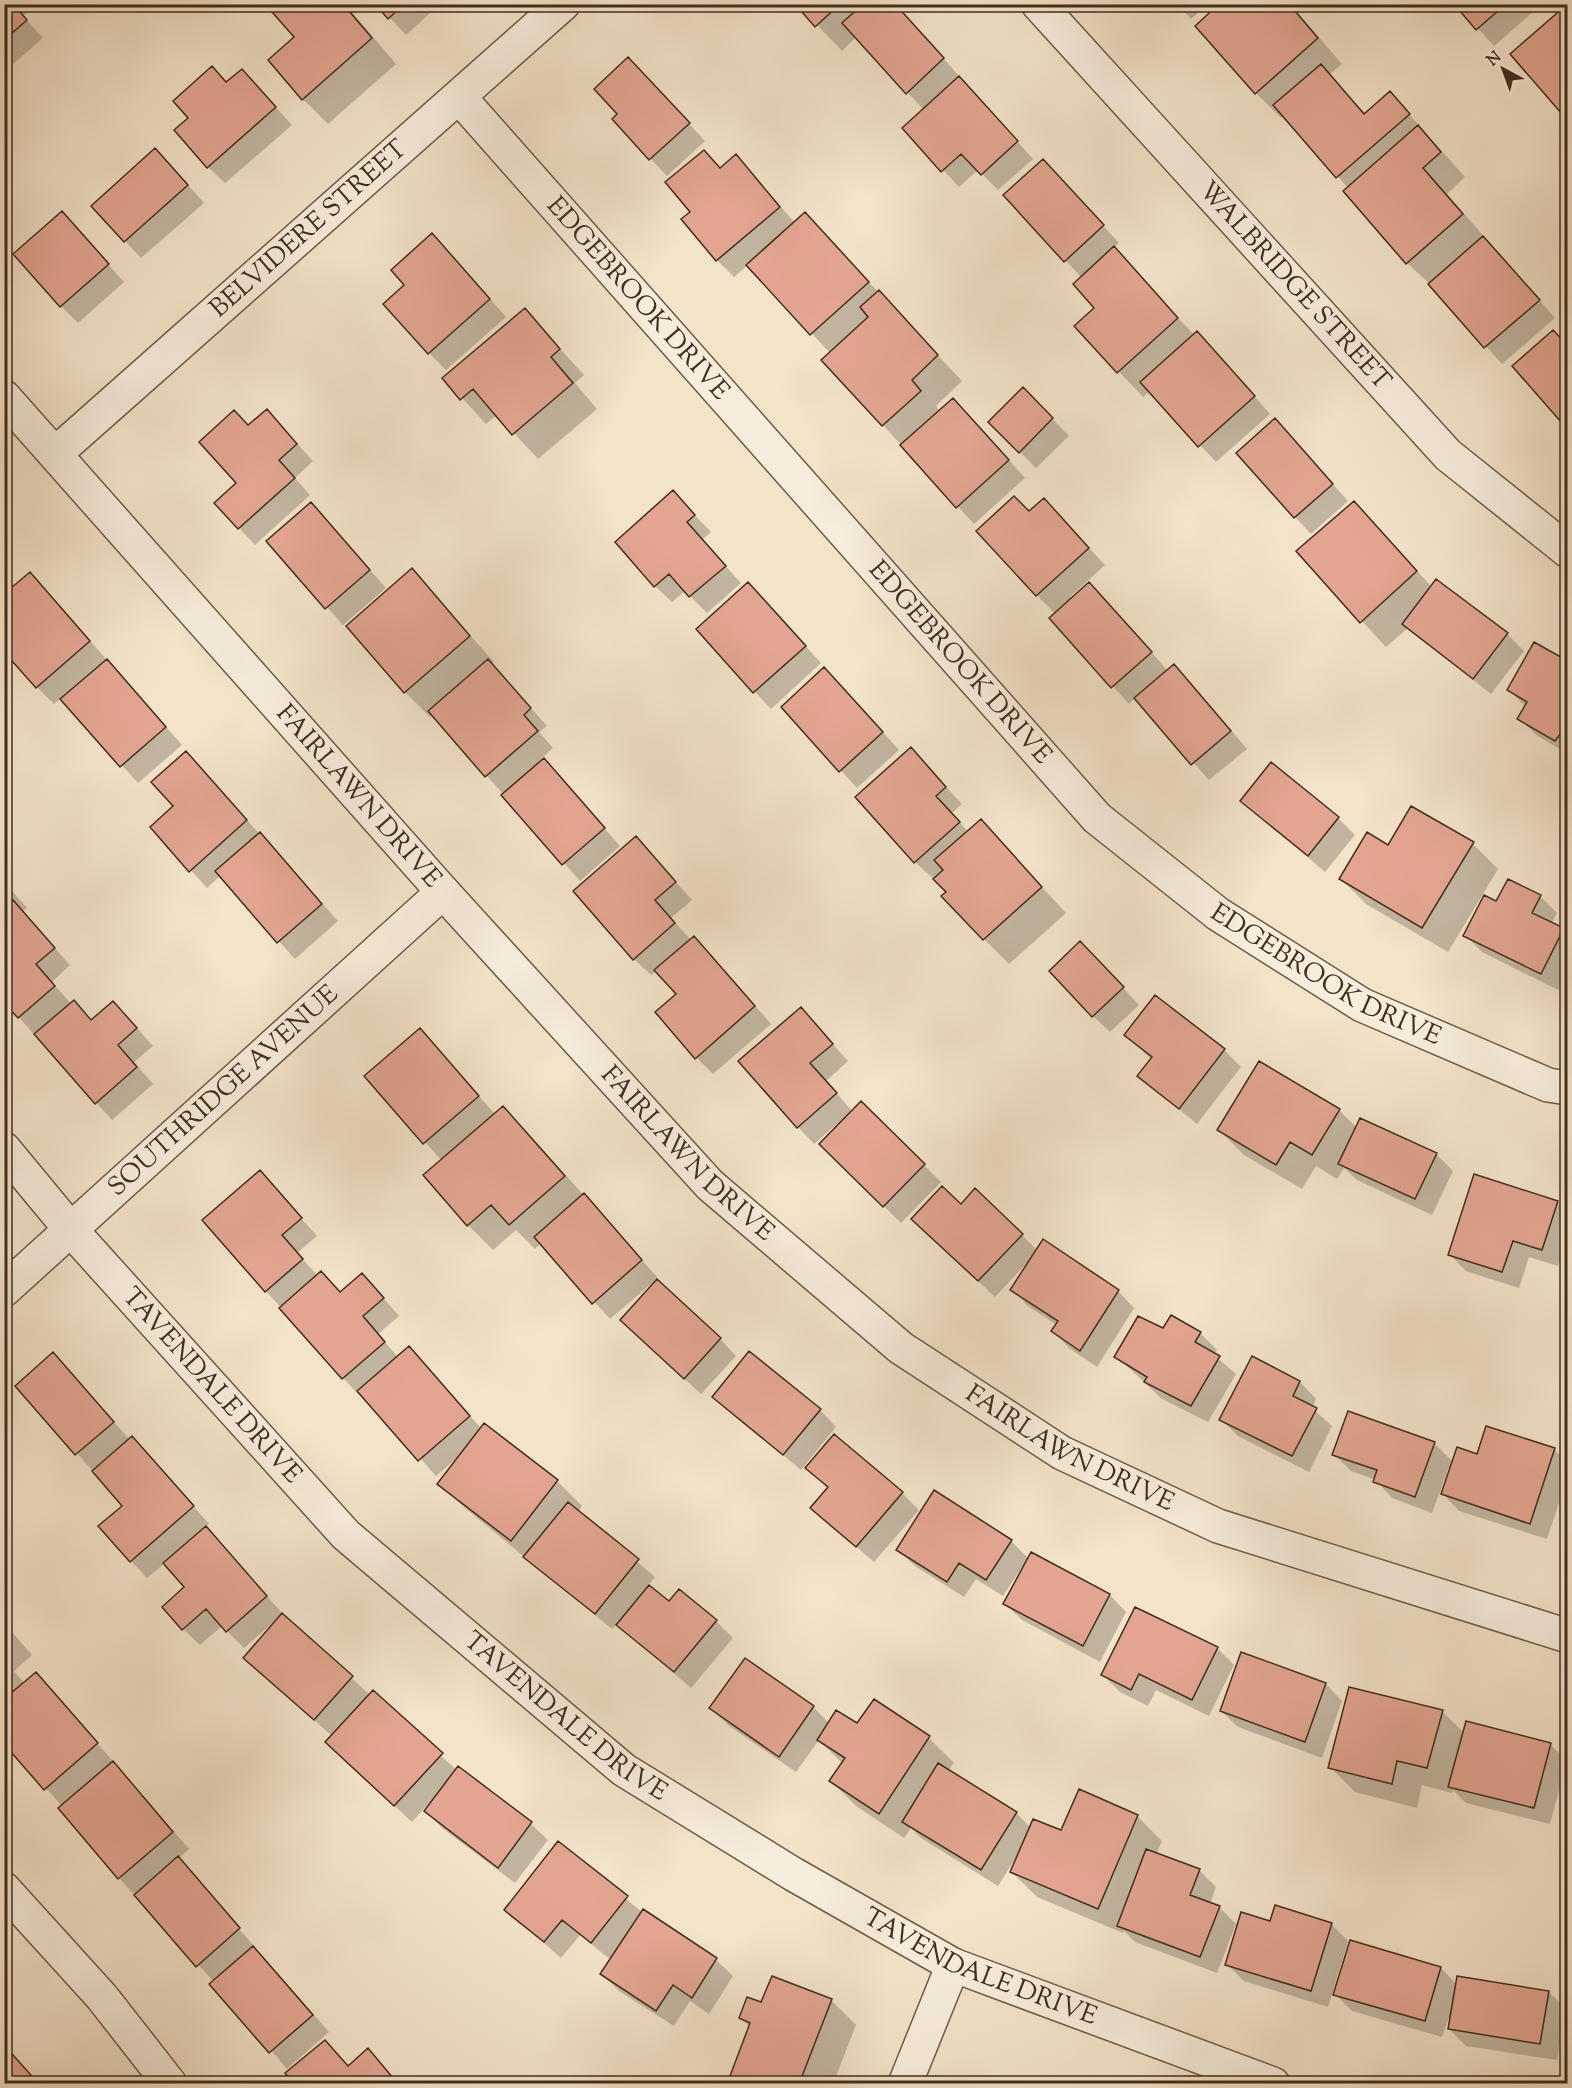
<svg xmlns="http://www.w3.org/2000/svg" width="1572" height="2088" font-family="'Sorts Mill Goudy',serif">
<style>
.shadow{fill:#0003}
.building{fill:#e3a591;stroke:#412e1b;stroke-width:1.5}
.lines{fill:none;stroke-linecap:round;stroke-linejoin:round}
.street-casing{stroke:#6e5b46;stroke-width:36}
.street{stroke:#f7eddc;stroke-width:33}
.labels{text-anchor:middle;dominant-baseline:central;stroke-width:4.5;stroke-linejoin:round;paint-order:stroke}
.street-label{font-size:26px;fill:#412e1b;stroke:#f7eddc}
</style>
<rect width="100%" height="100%" fill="#f3e3c9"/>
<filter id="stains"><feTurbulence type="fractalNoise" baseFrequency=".00333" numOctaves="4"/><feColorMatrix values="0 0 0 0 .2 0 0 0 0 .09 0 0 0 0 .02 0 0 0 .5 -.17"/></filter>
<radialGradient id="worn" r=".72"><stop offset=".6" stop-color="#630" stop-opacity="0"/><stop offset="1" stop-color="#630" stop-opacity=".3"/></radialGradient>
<!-- shadow -->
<path class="shadow" d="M 4,4 L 27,4 L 31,9 L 23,16 L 43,38 L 4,72 Z
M 267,4 L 345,4 L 396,64 L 328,124 L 303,99 L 296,38 Z
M 377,4 L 440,4 L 406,35 Z
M 797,4 L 895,4 L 1033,159 L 998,190 L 978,170 L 959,187 L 904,128 L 924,110 L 856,37 L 842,51 Z
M 1177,4 L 1208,4 L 1191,19 Z
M 1222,4 L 1290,4 L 1342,64 L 1329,75 L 1366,114 L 1390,93 L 1465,177 L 1447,194 L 1555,318 L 1502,364 L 1433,287 L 1407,263 L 1345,191 L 1348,188 L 1284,115 L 1281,118 L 1256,93 Z
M 1456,4 L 1542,4 L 1494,46 Z
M 645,76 L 705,141 L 667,176 L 614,119 Z
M 258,88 L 292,125 L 225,183 L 208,167 Z
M 736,156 L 795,223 L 805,214 L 962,381 L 936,406 L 940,411 L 969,416 L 1025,478 L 974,524 L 823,360 L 830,353 L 748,265 L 734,277 L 717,260 L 692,212 L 721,169 Z
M 172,167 L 204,203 L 141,258 L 125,241 Z
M 1059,177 L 1119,243 L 1113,248 L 1195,336 L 1214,350 L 1270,414 L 1216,462 L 1150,391 L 1143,397 L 1076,326 L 1096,308 L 1082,278 L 1005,196 Z
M 62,213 L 124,282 L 78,323 L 61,306 Z
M 449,252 L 506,317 L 446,370 L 429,353 Z
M 525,310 L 584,375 L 575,383 L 597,409 L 538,459 L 497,415 L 486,424 L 444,378 Z
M 1023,389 L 1069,436 L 1036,468 L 990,422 Z
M 1275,420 L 1348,501 L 1311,534 L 1295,517 Z
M 249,427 L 283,428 L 313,461 L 295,478 L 310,495 L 255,545 L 239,528 L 238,483 Z
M 673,492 L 711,532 L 702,540 L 741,583 L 707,613 L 685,591 L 672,602 L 655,586 Z
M 1353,503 L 1432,587 L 1507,634 L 1524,651 L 1491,694 L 1408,628 L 1386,647 L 1298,552 Z
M 311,504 L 386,588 L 343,625 L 268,542 Z
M 1029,513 L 1060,517 L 1105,565 L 1070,597 L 1072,599 L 1106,601 L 1168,671 L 1174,666 L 1191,683 L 1247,749 L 1209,780 L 1136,697 L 1129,704 L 1051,618 L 1055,614 L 1037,595 Z
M 4,548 L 12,557 L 4,563 Z
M 412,571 L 494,662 L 491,664 L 547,726 L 539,732 L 553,748 L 542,758 L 620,846 L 580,881 L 433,715 L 430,717 L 405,692 L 348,626 Z
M 46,591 L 182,745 L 138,783 L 61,698 L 54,704 L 37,687 Z
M 765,601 L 821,663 L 771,709 L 698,630 Z
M 1568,663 L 1568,754 L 1536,735 L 1519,718 L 1526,707 L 1509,690 Z
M 841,686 L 899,750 L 857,788 L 783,707 Z
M 911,749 L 962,804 L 952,813 L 968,832 L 980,821 L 1066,913 L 1009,964 L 984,939 L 948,892 L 915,862 Z
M 202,770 L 338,921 L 295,959 L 220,876 L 207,888 L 152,827 L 175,807 Z
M 1242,801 L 1338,818 L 1355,835 L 1325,872 Z
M 636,838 L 692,900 L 671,918 L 691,940 L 694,938 L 710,954 L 771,1024 L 713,1074 L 696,1057 L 678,995 L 657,971 L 651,975 L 634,959 L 575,891 Z
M 1473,844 L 1498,869 L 1448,952 L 1366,904 L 1341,879 L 1388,847 Z
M 4,882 L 27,908 L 22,912 L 70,965 L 52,982 L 71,1004 L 73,1002 L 92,1021 L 129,1019 L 153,1046 L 134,1062 L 153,1084 L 112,1120 L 4,1001 Z
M 1540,896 L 1557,913 L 1551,924 L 1568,934 L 1568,971 L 1558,990 L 1482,952 L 1465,935 L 1497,903 Z
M 1097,960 L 1139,1005 L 1110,1032 L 1093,1016 Z
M 1156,997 L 1224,1050 L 1241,1067 L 1197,1124 L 1139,1076 L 1152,1060 L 1126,1035 Z
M 801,1009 L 848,1061 L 826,1081 L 853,1112 L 861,1103 L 941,1182 L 901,1223 L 821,1144 L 840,1125 L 838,1123 L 814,1144 L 798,1127 Z
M 420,1030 L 495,1114 L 503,1108 L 528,1133 L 658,1278 L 610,1319 L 541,1243 L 535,1249 L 516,1230 L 493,1250 L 468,1225 L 442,1161 L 366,1076 Z
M 1339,1110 L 1357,1128 L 1436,1154 L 1453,1171 L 1432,1215 L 1357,1180 L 1344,1168 L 1337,1179 L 1316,1166 L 1302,1189 L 1244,1155 L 1219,1130 Z
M 259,1172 L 317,1236 L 297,1253 L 318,1276 L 341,1293 L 378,1292 L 399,1316 L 378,1334 L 398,1357 L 409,1348 L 482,1429 L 485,1425 L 557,1481 L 582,1506 L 578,1512 L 655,1577 L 648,1585 L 669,1603 L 716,1621 L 733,1638 L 691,1688 L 617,1624 L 612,1629 L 465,1508 L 439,1483 L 457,1458 L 436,1476 L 362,1393 L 359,1395 L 343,1378 L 266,1291 Z
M 1557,1202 L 1568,1212 L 1568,1239 L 1558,1266 L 1529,1257 L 1519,1288 L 1466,1271 L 1449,1254 Z
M 961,1206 L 1022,1235 L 1037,1250 L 1118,1291 L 1134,1308 L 1097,1367 L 1069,1348 L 1053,1331 L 1057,1325 L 1028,1306 L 1012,1289 L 1026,1264 L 995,1297 L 930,1236 Z
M 1164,1330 L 1200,1333 L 1217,1350 L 1214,1355 L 1236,1374 L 1208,1422 L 1162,1399 L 1116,1356 Z
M 639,1337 L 720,1339 L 736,1356 L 701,1394 Z
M 53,1354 L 130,1440 L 132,1438 L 149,1455 L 209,1524 L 205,1527 L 283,1614 L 370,1695 L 457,1770 L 459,1768 L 531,1824 L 548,1840 L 515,1883 L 442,1828 L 426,1811 L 431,1805 L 429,1803 L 412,1822 L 344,1759 L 332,1736 L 262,1674 L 275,1621 L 244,1648 L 222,1626 L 200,1645 L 183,1629 L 186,1588 L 165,1563 L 147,1578 L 131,1561 L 124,1506 L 17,1386 Z
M 1252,1358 L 1300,1382 L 1316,1399 L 1312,1408 L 1332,1426 L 1309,1472 L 1238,1436 L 1221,1419 Z
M 714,1397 L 820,1410 L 836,1427 L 801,1470 Z
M 1434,1443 L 1453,1462 L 1478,1456 L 1554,1449 L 1568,1463 L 1568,1476 L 1547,1539 L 1459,1511 L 1443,1494 L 1451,1468 L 1449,1467 L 1432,1513 L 1392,1498 L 1376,1480 L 1351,1471 L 1334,1454 Z
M 807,1468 L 902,1493 L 919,1510 L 874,1562 L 812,1508 L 828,1489 Z
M 1011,1541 L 1029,1559 L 1031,1554 L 1110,1595 L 1126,1612 L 1100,1662 L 1022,1620 L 1005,1604 L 1024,1569 L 1022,1567 L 1003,1596 L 976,1579 L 964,1597 L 915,1566 L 898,1550 Z
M 4,1623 L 32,1655 L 14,1671 L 25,1684 L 36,1674 L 52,1691 L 189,1849 L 178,1859 L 329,2032 L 287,2069 L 214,1982 L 119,1878 L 62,1806 L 4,1742 Z
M 1217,1648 L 1234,1665 L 1209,1716 L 1156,1690 L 1148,1706 L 1120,1692 L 1103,1675 Z
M 745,1660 L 813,1707 L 829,1723 L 858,1725 L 874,1701 L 929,1738 L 954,1763 L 948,1771 L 1016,1813 L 1031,1828 L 1062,1832 L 1137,1816 L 1162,1841 L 1156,1855 L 1199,1870 L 1216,1887 L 1210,1904 L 1219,1907 L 1236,1924 L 1217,1973 L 1135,1942 L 1124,1931 L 1123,1933 L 1037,1897 L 1012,1872 L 1017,1856 L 998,1886 L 921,1838 L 911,1828 L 904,1838 L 856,1806 L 831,1781 L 843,1764 L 819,1740 L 796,1772 L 728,1725 L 711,1708 Z
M 1326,1684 L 1342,1701 L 1322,1758 L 1238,1727 L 1221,1711 Z
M 1442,1711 L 1464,1733 L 1550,1744 L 1567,1761 L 1550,1824 L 1466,1803 L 1453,1790 L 1452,1793 L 1422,1785 L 1417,1808 L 1355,1792 L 1330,1767 Z
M 559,1843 L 643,1913 L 716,1960 L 733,1976 L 709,2014 L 690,2001 L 674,2026 L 619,1991 L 602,1974 L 611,1960 L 580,1935 L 561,1958 L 506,1910 Z
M 1271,1923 L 1331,1924 L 1348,1941 L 1328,2007 L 1244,1981 L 1227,1964 Z
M 1441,1968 L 1457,1985 L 1549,1992 L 1566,2009 L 1557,2060 L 1466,2046 L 1449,2029 L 1453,2006 L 1442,2037 L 1352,2011 L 1335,1994 Z
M 831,2000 L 856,2025 L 833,2084 L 728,2084 L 750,2027 L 741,2018 L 762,2004 Z"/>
<!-- building -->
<path class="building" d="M 4,4 L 13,4 L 27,20 L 4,40 Z
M 265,4 L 343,4 L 372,38 L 302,100 L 268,60 L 294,37 Z
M 375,4 L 404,4 L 388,19 Z
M 795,4 L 840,4 L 815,27 Z
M 863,4 L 895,4 L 944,58 L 906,94 L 842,23 Z
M 1219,4 L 1289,4 L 1318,38 L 1255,94 L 1195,26 Z
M 1454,4 L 1506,4 L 1476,30 Z
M 1564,7 L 1568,11 L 1568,121 L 1510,54 Z
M 628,57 L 690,123 L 649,160 L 612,119 L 617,114 L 594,89 Z
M 1321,64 L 1364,114 L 1390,91 L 1410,114 L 1336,178 L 1273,105 Z
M 212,66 L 226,82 L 242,69 L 276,107 L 207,168 L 174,130 L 188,118 L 173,101 Z
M 959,76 L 1018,141 L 981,175 L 961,154 L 941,172 L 902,128 Z
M 1418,125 L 1441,152 L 1423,168 L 1463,214 L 1406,264 L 1343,191 Z
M 155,148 L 188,185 L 124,242 L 91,206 Z
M 704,150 L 720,168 L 736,154 L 780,207 L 716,261 L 681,219 L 690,212 L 665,182 Z
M 1043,159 L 1104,225 L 1064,262 L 1003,195 Z
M 62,211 L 109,264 L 60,307 L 13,254 Z
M 805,212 L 869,282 L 810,335 L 746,265 Z
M 432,233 L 490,299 L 428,354 L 383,304 L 404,285 L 391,270 Z
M 1483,236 L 1540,300 L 1484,348 L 1428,284 Z
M 1114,246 L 1178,318 L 1117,373 L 1074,326 L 1094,308 L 1073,284 Z
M 879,290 L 938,355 L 912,380 L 921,391 L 882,426 L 821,360 L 868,317 L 860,307 Z
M 525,308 L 560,349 L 551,357 L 573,383 L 512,435 L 473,389 L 460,400 L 442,378 Z
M 1553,330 L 1568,346 L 1568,430 L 1512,366 Z
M 1197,331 L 1255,396 L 1198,447 L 1140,382 Z
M 1023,387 L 1053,418 L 1019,453 L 988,422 Z
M 953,398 L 1009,460 L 956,508 L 900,445 Z
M 267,409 L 297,444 L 279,460 L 295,478 L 238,529 L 214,503 L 236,483 L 199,442 L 234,410 L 248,425 Z
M 1275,418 L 1333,484 L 1294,518 L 1236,453 Z
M 673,490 L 695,515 L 687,522 L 726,566 L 689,597 L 669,574 L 654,587 L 615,542 Z
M 1014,496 L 1029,511 L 1044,498 L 1089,548 L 1036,596 L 976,531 Z
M 1354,501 L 1417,571 L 1360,623 L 1296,551 Z
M 311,502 L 370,570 L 325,609 L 266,541 Z
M 412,568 L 470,636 L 404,693 L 346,626 Z
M 30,572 L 90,641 L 36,688 L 4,652 L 4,594 Z
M 1436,579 L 1508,633 L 1473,679 L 1402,624 Z
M 748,582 L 806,646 L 753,693 L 696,629 Z
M 1089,582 L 1152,652 L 1111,688 L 1049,618 Z
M 1534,642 L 1568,661 L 1568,723 L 1555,741 L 1517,719 L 1527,702 L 1507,690 Z
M 107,659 L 166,727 L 120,767 L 60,699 Z
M 488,659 L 531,708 L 524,715 L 538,731 L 485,777 L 428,711 Z
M 1174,664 L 1231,731 L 1191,765 L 1134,698 Z
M 824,667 L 883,732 L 839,772 L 781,707 Z
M 911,747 L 946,787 L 936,796 L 960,822 L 914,863 L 855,797 Z
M 186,751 L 247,820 L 189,872 L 150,827 L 173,806 L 151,782 Z
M 544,758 L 605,828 L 562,865 L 501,795 Z
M 1271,762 L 1339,817 L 1308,856 L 1240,801 Z
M 1411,806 L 1474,842 L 1422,928 L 1339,879 L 1367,832 L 1388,845 Z
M 981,819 L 1042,887 L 983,940 L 941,896 L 946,892 L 933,879 L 943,870 L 934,860 Z
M 260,832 L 322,904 L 277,943 L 215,871 Z
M 636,836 L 676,882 L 655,900 L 675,923 L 633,960 L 573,891 Z
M 1508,879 L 1541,895 L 1532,913 L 1564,928 L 1541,974 L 1463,936 L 1484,895 L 1496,901 Z
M 13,900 L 55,948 L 36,964 L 55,986 L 18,1018 L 4,1003 L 4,908 Z
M 694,936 L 755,1006 L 695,1059 L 655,1012 L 676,994 L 654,970 Z
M 1080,941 L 1124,987 L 1092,1017 L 1049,971 Z
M 1155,995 L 1225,1049 L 1179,1109 L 1137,1076 L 1152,1057 L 1124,1035 Z
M 74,1000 L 91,1020 L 113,1001 L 137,1028 L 118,1045 L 137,1067 L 95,1104 L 34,1034 Z
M 801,1007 L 833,1044 L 810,1063 L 837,1093 L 797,1128 L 738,1061 Z
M 420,1028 L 479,1096 L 423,1144 L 364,1076 Z
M 1259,1061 L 1340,1109 L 1312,1155 L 1290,1142 L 1276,1165 L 1217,1130 Z
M 861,1101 L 925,1164 L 883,1207 L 819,1144 Z
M 503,1106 L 565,1176 L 509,1225 L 491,1205 L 467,1226 L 423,1175 Z
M 1360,1118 L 1437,1153 L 1415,1199 L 1338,1164 Z
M 260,1170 L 302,1218 L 282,1235 L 303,1259 L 265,1292 L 202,1220 Z
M 1474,1174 L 1558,1201 L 1542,1250 L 1513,1241 L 1502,1272 L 1448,1255 Z
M 942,1186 L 961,1204 L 975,1188 L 1023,1234 L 978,1281 L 911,1219 Z
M 584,1193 L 642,1260 L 592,1304 L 534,1237 Z
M 1043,1239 L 1119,1290 L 1080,1351 L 1051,1331 L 1058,1321 L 1010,1290 Z
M 321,1271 L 340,1292 L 362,1273 L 384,1298 L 363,1316 L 385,1342 L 342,1379 L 279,1308 Z
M 657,1279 L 721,1338 L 684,1379 L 620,1320 Z
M 1171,1315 L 1201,1332 L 1195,1342 L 1220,1356 L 1191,1406 L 1144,1382 L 1147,1377 L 1114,1357 L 1138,1316 L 1163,1328 Z
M 409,1346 L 470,1416 L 418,1461 L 357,1391 Z
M 749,1351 L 821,1409 L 783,1455 L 712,1397 Z
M 53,1352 L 114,1422 L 75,1455 L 15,1386 Z
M 1252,1356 L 1300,1381 L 1293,1396 L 1317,1408 L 1292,1456 L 1219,1420 Z
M 1348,1411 L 1435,1442 L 1415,1497 L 1373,1482 L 1377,1470 L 1332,1455 Z
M 484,1423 L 558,1480 L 511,1541 L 437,1484 Z
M 1486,1426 L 1555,1448 L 1530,1524 L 1441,1494 L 1457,1447 L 1477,1454 Z
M 834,1434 L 903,1492 L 856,1547 L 810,1508 L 828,1487 L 805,1468 Z
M 132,1436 L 194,1506 L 130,1562 L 98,1526 L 122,1506 L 92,1471 Z
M 934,1490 L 1012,1540 L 986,1580 L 959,1563 L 947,1582 L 896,1550 Z
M 568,1502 L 639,1559 L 595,1614 L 523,1557 Z
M 206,1526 L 267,1596 L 226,1632 L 206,1609 L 182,1630 L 162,1607 L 184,1587 L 163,1563 Z
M 1031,1552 L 1110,1594 L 1083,1646 L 1003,1604 Z
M 649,1585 L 669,1601 L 679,1589 L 717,1620 L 674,1672 L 616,1625 Z
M 1135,1607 L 1218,1647 L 1192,1700 L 1139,1674 L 1131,1690 L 1101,1675 Z
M 282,1613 L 353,1676 L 314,1720 L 243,1658 Z
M 1241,1652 L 1326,1683 L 1305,1742 L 1220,1711 Z
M 745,1658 L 814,1706 L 779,1757 L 709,1708 Z
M 36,1672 L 98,1743 L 44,1790 L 4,1744 L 4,1699 Z
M 1349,1687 L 1443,1710 L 1427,1768 L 1397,1761 L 1392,1784 L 1328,1768 Z
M 373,1690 L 443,1753 L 394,1806 L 325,1742 Z
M 874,1699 L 930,1736 L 879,1814 L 829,1781 L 845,1758 L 817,1740 L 836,1710 L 857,1723 Z
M 1466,1721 L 1551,1743 L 1534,1808 L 1448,1787 Z
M 113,1761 L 173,1832 L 118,1879 L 58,1808 Z
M 938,1763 L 1017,1812 L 981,1870 L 902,1822 Z
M 458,1766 L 532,1822 L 498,1868 L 424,1811 Z
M 1079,1789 L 1138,1815 L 1098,1909 L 1010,1872 L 1033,1819 L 1061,1830 Z
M 558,1841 L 628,1896 L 591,1943 L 562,1920 L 544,1942 L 504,1910 Z
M 1146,1849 L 1200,1869 L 1190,1895 L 1220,1906 L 1200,1957 L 1117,1926 Z
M 178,1856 L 240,1928 L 196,1967 L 134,1895 Z
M 1275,1905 L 1332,1923 L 1311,1991 L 1225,1965 L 1241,1912 L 1270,1921 Z
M 643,1909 L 717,1958 L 692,1998 L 673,1985 L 656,2011 L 600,1974 Z
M 1350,1940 L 1441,1967 L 1425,2021 L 1333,1995 Z
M 253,1946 L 313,2015 L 269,2053 L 209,1984 Z
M 772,1976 L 832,1999 L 799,2084 L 727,2084 L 750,2023 L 739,2018 L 747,1997 L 761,2002 Z
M 1457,1976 L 1549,1991 L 1540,2044 L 1448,2029 Z
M 325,2040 L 348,2066 L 368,2048 L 398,2084 L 294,2084 L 285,2073 Z
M 4,2045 L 39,2084 L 4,2084 Z"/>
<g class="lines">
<defs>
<g id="street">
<path id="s1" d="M 1038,4 L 1448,455 L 1568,551"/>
<path id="s2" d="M 460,98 L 1097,818 L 1218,914 L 1362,1005 L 1548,1085 L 1568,1088"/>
<path id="s3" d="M 4,397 L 443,892 L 710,1185 L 901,1348 L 1062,1453 L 1218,1526 L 1568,1636"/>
<path id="s4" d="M 55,454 L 563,4"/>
<path id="s5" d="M 4,1149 L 71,1230 L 346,1535 L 624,1770 L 793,1874 L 953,1965 L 1273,2084"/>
<path id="s6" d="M 4,1290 L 443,892"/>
<path d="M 4,1889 L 102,1997 L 170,2084"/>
<path d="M 905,2084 L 953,1965"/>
</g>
</defs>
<!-- street casing -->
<use href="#street" class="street-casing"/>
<!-- street -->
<use href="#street" class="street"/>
</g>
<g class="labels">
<!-- street labels -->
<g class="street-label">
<text stroke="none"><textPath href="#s4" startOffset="339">BELVIDERE STREET</textPath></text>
<text stroke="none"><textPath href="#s1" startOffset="381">WALBRIDGE STREET</textPath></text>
<text stroke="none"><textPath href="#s2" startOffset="268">EDGEBROOK DRIVE</textPath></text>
<text stroke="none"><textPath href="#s2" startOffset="754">EDGEBROOK DRIVE</textPath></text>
<text stroke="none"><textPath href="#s3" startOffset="534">FAIRLAWN DRIVE</textPath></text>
<text stroke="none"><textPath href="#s2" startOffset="1240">EDGEBROOK DRIVE</textPath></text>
<text stroke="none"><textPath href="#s6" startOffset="296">SOUTHRIDGE AVENUE</textPath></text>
<text stroke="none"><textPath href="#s3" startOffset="1020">FAIRLAWN DRIVE</textPath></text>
<text stroke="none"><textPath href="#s5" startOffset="315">TAVENDALE DRIVE</textPath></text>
<text stroke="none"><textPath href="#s3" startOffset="1506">FAIRLAWN DRIVE</textPath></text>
<text stroke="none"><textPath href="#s5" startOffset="801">TAVENDALE DRIVE</textPath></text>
<text stroke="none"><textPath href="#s5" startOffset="1288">TAVENDALE DRIVE</textPath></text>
</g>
</g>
<!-- margin -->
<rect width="1572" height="2088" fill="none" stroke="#f3e3c9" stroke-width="24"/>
<rect x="6" y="6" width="1560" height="2076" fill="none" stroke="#412e1b" stroke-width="3"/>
<rect x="12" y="12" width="1548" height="2064" fill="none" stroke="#412e1b" stroke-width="1.5"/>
<!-- north arrow -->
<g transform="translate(1503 69) rotate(319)" stroke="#f7eddc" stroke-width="4.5" paint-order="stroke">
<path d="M0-4.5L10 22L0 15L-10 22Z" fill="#412e1b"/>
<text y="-9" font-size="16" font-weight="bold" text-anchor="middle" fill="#412e1b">N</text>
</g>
<rect width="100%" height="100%" filter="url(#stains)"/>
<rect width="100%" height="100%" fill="url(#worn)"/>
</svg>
